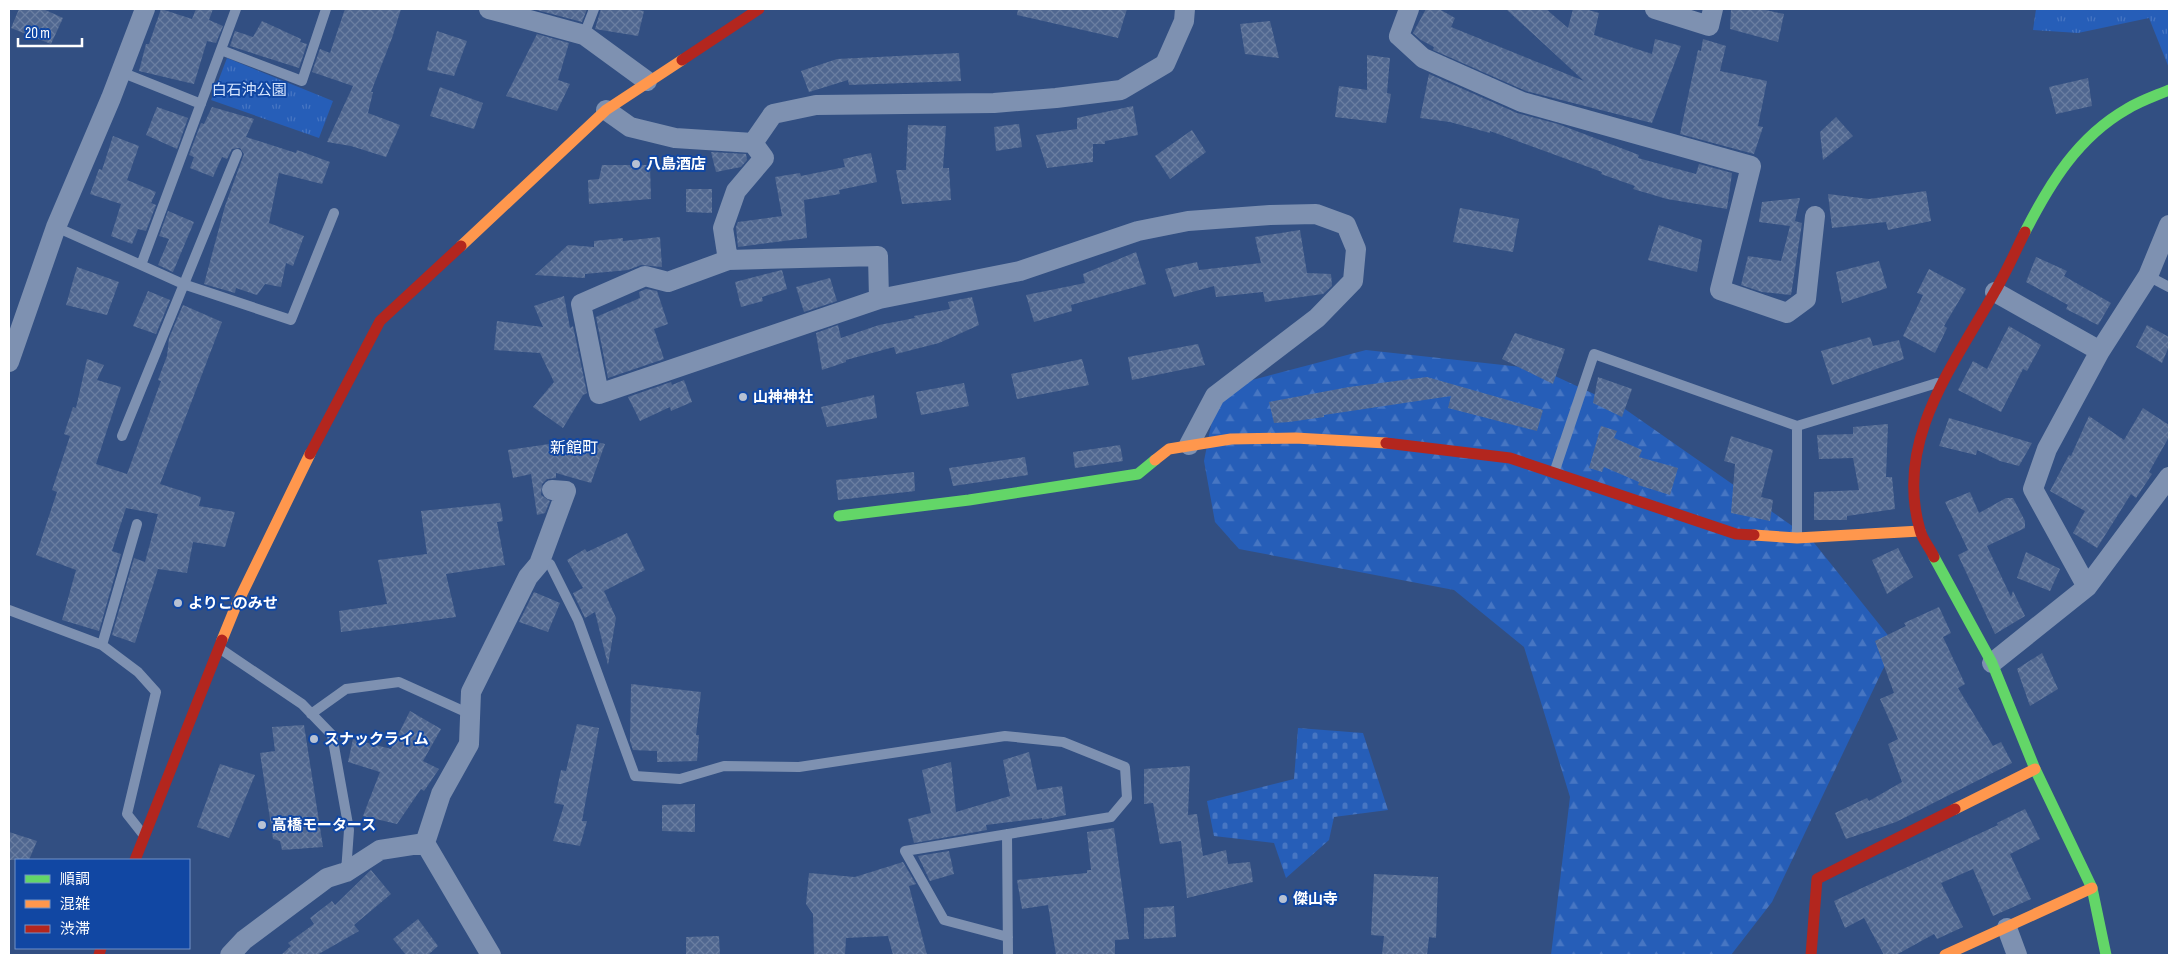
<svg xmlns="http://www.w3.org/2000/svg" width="2178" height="964" font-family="'Sofia Sans Condensed','Noto Sans JP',sans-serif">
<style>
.grass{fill:url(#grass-tufts)}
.forest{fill:url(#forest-firs)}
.cemetery{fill:url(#cemetery-stones)}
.building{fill:url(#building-cross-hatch)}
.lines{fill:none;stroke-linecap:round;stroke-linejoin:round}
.lane{stroke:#7e91b1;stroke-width:10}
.street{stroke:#7e91b1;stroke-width:20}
.fast{stroke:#63d668;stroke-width:11}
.slow{stroke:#ff974d;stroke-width:11}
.jam{stroke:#b3261e;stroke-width:11}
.poi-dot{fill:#b7c1d3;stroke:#1147a3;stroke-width:2}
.labels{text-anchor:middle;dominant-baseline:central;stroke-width:4;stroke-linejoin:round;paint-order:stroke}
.park-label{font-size:15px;fill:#d5e5fe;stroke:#1147a3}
.poi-label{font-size:15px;font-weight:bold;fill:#fff;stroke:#1147a3;text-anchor:start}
.neighbourhood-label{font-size:16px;fill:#fff;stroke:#1147a3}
</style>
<defs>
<pattern id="grass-tufts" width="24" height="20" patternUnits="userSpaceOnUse" patternTransform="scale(1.25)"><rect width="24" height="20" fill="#265eb8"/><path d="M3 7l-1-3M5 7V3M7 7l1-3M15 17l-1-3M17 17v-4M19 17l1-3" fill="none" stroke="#4776c3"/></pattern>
<pattern id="forest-firs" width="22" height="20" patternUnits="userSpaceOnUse" patternTransform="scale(1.25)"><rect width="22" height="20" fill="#265eb8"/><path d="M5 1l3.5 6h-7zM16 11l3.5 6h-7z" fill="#4776c3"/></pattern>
<pattern id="cemetery-stones" width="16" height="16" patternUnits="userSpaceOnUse" patternTransform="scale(1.25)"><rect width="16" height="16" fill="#265eb8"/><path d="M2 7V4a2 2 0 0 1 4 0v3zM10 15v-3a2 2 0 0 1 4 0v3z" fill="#4776c3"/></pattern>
<pattern id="building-cross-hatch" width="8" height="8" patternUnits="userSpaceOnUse" patternTransform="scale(1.25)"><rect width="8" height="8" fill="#506790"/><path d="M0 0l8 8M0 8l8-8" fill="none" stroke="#6a7ea1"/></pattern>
</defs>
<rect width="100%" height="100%" fill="#324f82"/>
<!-- grass -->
<path class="grass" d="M 2036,9 L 2169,9 L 2169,68 L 2149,18 L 2078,33 L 2033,30 Z
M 227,58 L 333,101 L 319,138 L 211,100 Z"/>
<!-- forest -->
<path class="forest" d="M 1366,350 L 1540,369 L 1622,407 L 1811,539 L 1895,644 L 1772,902 L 1731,955 L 1551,955 L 1570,797 L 1524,647 L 1454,590 L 1239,549 L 1215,522 L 1204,461 L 1218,389 Z"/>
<!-- cemetery -->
<path class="cemetery" d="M 1298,728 L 1363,733 L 1388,810 L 1334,817 L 1329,840 L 1286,878 L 1274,843 L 1214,836 L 1207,801 L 1294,779 Z"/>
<!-- building -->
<path class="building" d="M 19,9 L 43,9 L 63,18 L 51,44 L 11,28 Z
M 161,9 L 192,19 L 196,9 L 213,9 L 209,20 L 223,26 L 216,43 L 207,41 L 194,84 L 139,71 L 146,44 L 149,44 Z
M 345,9 L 401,9 L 392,38 L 371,92 L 373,92 L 368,113 L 400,125 L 386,157 L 351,146 L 327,142 L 353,86 L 312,72 L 320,49 L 330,53 Z
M 533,9 L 587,9 L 582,22 Z
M 601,9 L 631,9 L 644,11 L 638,36 L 595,29 Z
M 1018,9 L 1127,9 L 1118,38 L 1017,15 Z
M 1426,9 L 1439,9 L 1455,18 L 1451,27 L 1584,81 L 1506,9 L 1546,9 L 1568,28 L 1573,9 L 1585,9 L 1599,13 L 1594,35 L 1652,54 L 1655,39 L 1681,46 L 1652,123 L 1526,91 L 1433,50 L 1434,47 L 1421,40 L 1413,33 Z
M 1731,9 L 1761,9 L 1784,14 L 1778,42 L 1730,29 Z
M 262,21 L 301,39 L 300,42 L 307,44 L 299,68 L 230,46 L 235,31 L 253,37 Z
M 1270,21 L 1279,58 L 1245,54 L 1240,24 Z
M 437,31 L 467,41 L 454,76 L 427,70 Z
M 537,34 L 569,43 L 558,80 L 570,84 L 557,111 L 506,96 Z
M 1703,39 L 1726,46 L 1720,71 L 1767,81 L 1758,126 L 1763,127 L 1754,154 L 1680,134 L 1698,50 L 1701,51 Z
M 959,53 L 961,81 L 849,85 L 848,80 L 809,92 L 801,71 L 837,59 Z
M 1367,55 L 1390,58 L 1387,93 L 1391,94 L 1386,123 L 1335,117 L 1339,86 L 1367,90 Z
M 1429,74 L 1517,113 L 1558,124 L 1639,155 L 1638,158 L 1696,174 L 1699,164 L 1732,173 L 1727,209 L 1667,199 L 1633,189 L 1635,186 L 1601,174 L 1602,172 L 1490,131 L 1490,133 L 1450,122 L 1420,118 Z
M 2088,78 L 2092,106 L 2056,114 L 2049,87 Z
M 440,87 L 483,103 L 474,129 L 430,116 Z
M 1133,106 L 1138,135 L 1105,141 L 1105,144 L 1093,144 L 1093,162 L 1047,168 L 1036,135 L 1077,129 L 1077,118 Z
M 157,107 L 188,118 L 177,149 L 146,135 Z
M 212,107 L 254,119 L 246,137 L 296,153 L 297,150 L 330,162 L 322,184 L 279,173 L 269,223 L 304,236 L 293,266 L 286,263 L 281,287 L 265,284 L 257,295 L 236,288 L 235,293 L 204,284 L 225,206 L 244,154 L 240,148 L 232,149 L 227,159 L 222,157 L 213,177 L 190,168 L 194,157 L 189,155 L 201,123 L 204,124 Z
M 1836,117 L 1853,136 L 1823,160 L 1820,132 Z
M 1019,124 L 1022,147 L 996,151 L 994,127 Z
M 908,125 L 946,126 L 943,168 L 949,168 L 951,200 L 902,204 L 896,170 L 906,170 Z
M 1192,130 L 1206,152 L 1170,179 L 1155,156 Z
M 113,136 L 139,146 L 127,180 L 156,192 L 151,203 L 156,205 L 146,231 L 138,229 L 132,244 L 111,236 L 121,204 L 90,194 L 99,169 L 102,170 Z
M 711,152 L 746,154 L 747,160 L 741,167 L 716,172 Z
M 871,153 L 877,182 L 839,190 L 840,194 L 804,200 L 807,238 L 738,247 L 736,227 L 738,222 L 782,216 L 775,177 L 800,173 L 801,176 L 845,167 L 843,159 Z
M 602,165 L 650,165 L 651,199 L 589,204 L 588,180 L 599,179 Z
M 686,189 L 712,189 L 712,213 L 686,212 Z
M 1926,191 L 1931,221 L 1888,230 L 1886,222 L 1832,228 L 1828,194 L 1869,199 Z
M 1800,198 L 1795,221 L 1802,223 L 1791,295 L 1762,292 L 1741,285 L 1748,256 L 1781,261 L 1790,226 L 1759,222 L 1762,202 Z
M 1460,208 L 1519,219 L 1513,252 L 1453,242 Z
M 168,211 L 194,222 L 173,272 L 158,265 L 169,239 L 159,236 Z
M 1659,225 L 1702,240 L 1697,272 L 1648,260 Z
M 1300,230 L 1307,273 L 1331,274 L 1332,286 L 1323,294 L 1265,302 L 1263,292 L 1216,297 L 1214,286 L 1174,297 L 1165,269 L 1197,262 L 1199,270 L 1261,263 L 1255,237 Z
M 660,237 L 662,267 L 641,265 L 628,270 L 585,274 L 585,278 L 535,275 L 568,245 L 594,247 L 594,241 L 623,238 L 623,241 Z
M 1136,252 L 1146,284 L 1071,305 L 1072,311 L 1034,322 L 1026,295 L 1085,283 L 1083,274 Z
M 2036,257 L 2067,271 L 2064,276 L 2111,303 L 2098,325 L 2066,309 L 2068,305 L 2026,282 Z
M 1879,261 L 1887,288 L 1842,303 L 1836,272 Z
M 77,267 L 119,282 L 107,315 L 66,305 Z
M 1929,269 L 1966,289 L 1944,326 L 1947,328 L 1935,353 L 1903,336 L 1923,295 L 1917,293 Z
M 782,270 L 787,289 L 762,297 L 763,301 L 741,307 L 735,282 Z
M 830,278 L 837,301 L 804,312 L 796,287 Z
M 646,289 L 657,291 L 668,324 L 654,329 L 664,359 L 608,378 L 596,317 L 640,298 L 639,292 Z
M 148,291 L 170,300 L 156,334 L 133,326 Z
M 564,296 L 570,328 L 573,326 L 587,393 L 583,395 L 563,428 L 533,407 L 554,382 L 540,353 L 494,350 L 497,321 L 543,327 L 534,306 Z
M 972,297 L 979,325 L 939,343 L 896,354 L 894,347 L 846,360 L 846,362 L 822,370 L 816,333 L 838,325 L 841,338 L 879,325 L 915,318 L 914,316 L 950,309 L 948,302 Z
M 183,305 L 222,322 L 160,484 L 201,497 L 199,506 L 235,512 L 225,547 L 193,542 L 187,573 L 158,569 L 135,643 L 112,635 L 134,558 L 145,562 L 158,514 L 126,508 L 112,551 L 121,554 L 99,631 L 62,620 L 76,570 L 36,555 L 57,492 L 52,490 L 70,436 L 64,434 L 73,407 L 76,408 L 87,359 L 104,365 L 97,380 L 121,387 L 96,464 L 127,474 L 161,381 L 158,380 L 167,356 L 169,338 Z
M 2147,325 L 2169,337 L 2169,346 L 2162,363 L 2136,347 Z
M 2009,326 L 2041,345 L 2027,371 L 2023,369 L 2001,412 L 1958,390 L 1973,361 L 1987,369 Z
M 1515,333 L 1565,349 L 1553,384 L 1502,359 Z
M 1870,337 L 1873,346 L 1899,340 L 1904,359 L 1832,385 L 1821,351 Z
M 1198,344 L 1205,365 L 1132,380 L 1128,357 Z
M 1082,359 L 1089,385 L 1017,399 L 1011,374 Z
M 1427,377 L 1543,410 L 1537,431 L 1448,408 L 1451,396 L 1324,415 L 1324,417 L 1289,422 L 1274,423 L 1269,402 L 1349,387 Z
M 1598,377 L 1632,389 L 1622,417 L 1593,403 Z
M 684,380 L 692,402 L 671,411 L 670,407 L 640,421 L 628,397 L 671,382 L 672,385 Z
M 964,383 L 969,406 L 921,415 L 916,392 Z
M 874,395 L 877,418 L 827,427 L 821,407 Z
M 2143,408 L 2169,425 L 2169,437 L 2149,472 L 2152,474 L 2136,498 L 2131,494 L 2097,548 L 2073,533 L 2085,511 L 2050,491 L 2069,455 L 2071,456 L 2089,416 L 2124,440 Z
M 1949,418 L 2032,443 L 2019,466 L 2000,461 L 1977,450 L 1976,455 L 1939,446 Z
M 1888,424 L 1886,477 L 1892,477 L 1895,509 L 1847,516 L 1847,520 L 1814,520 L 1814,492 L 1859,490 L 1853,458 L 1819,459 L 1817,435 L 1853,434 L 1853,427 Z
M 1601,426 L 1617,431 L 1614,438 L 1642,450 L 1639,457 L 1678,468 L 1670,495 L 1638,485 L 1639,482 L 1604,467 L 1602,472 L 1589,468 Z
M 1731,436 L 1773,450 L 1761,497 L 1773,500 L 1770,521 L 1731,513 L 1735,464 L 1724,461 Z
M 584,439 L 605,444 L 591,483 L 556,473 L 556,478 L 547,479 L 542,484 L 541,495 L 550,501 L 545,513 L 537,515 L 531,474 L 513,478 L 508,450 Z
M 1120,445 L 1123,461 L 1075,468 L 1073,452 Z
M 1025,457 L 1028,475 L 953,486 L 949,468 Z
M 914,472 L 915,491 L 838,500 L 836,480 Z
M 1970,492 L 1979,513 L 2006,498 L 2013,498 L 2025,521 L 2025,528 L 1987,546 L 2011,597 L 2013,591 L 2025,616 L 1995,634 L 1958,555 L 1968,550 L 1945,502 Z
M 500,503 L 503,521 L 497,522 L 505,565 L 446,574 L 456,617 L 341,632 L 339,611 L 387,604 L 378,560 L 427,554 L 421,511 Z
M 627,533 L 645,570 L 604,591 L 616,618 L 608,665 L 595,612 L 585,618 L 573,593 L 583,588 L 567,560 L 585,549 L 587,552 Z
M 1898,548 L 1913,577 L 1887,594 L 1872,560 Z
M 2026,552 L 2060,569 L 2050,591 L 2017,578 Z
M 534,592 L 560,603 L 548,632 L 519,622 Z
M 1939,607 L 1951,633 L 1943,637 L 1965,684 L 1958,688 L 1993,746 L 2001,742 L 2012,763 L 1896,822 L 1846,839 L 1835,813 L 1867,798 L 1869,801 L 1902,782 L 1888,744 L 1898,739 L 1880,699 L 1894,693 L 1875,641 L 1906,626 L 1904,623 Z
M 2042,653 L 2058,689 L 2030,706 L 2017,669 Z
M 631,684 L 701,692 L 696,735 L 699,735 L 697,761 L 657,762 L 657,751 L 633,750 L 630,741 Z
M 410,711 L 441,729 L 423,761 L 439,769 L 424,791 L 421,789 L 397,824 L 363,816 L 380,772 L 348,762 L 353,739 L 391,749 Z
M 577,724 L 599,728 L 582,821 L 587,821 L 580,846 L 553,841 L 564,805 L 554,803 L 561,770 L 566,771 Z
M 304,725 L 323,847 L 282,850 L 280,841 L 273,839 L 260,753 L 275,751 L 272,727 Z
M 1029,752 L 1037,790 L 1062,786 L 1066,815 L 1042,820 L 1042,818 L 986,825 L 987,830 L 914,843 L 908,819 L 931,813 L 922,770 L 951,762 L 956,812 L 1010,796 L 1003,760 Z
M 220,764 L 255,775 L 229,838 L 197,827 Z
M 1190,766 L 1188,815 L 1197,814 L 1203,856 L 1226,850 L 1228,864 L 1250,862 L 1253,882 L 1187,898 L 1181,841 L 1160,844 L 1153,803 L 1144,804 L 1144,769 Z
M 695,804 L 695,832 L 662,831 L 662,805 Z
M 2025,809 L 2040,839 L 2010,854 L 2031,899 L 1993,916 L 1973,869 L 1941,883 L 1963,927 L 1937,939 L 1934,934 L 1896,955 L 1884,955 L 1864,918 L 1845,928 L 1834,901 L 1998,825 L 1997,823 Z
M 1114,828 L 1129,939 L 1115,940 L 1115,955 L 1056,955 L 1048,905 L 1022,909 L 1017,880 L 1087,873 L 1087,870 L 1091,870 L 1087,832 Z
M 9,832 L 37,841 L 29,860 L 9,860 Z
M 949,851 L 954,874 L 930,881 L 918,856 Z
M 903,862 L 916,884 L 909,886 L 927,955 L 893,955 L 888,936 L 846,938 L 845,955 L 814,955 L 813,914 L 806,904 L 809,873 L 855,877 Z
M 371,870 L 391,894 L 354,925 L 359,931 L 317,955 L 281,955 L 291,946 L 288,943 L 314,924 L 310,918 L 332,901 L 335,905 Z
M 1374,874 L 1438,877 L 1436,938 L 1429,937 L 1427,955 L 1382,955 L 1384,936 L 1371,935 Z
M 1174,906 L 1176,937 L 1144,939 L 1144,908 Z
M 418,919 L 438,946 L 428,955 L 406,955 L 393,939 Z
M 719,936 L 720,955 L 686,955 L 686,937 Z"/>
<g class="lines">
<!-- lane -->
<path class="lane" d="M 584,35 L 594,9
M 221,50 L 302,81 L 326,9
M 121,72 L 201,104
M 56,227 L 141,265 L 236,9
M 141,265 L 183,284 L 291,320 L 334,213
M 2148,276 L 2169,287
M 1797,426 L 1797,537
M 122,436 L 237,154
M 1554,473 L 1594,354 L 1797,426 L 1937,383
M 539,564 L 550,564 L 578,620 L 635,776 L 680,779 L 724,766 L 799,767 L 1005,736 L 1063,742 L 1125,767 L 1127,798 L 1111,817 L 905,851 L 944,920 L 1008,937
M 9,610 L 102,645 L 138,672 L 156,692 L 127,814 L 142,833
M 102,645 L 137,524
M 219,648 L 302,704 L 332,735 L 349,830 L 346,872
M 311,714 L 346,689 L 399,682 L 470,714
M 1007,834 L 1008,955"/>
<!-- street -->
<path class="street" d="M 489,9 L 584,35 L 647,81
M 1409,9 L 1399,36 L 1423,58 L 1522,102 L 1751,166 L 1720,290 L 1787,313 L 1806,299 L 1815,216
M 1655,9 L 1709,26 L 1713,9
M 606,110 L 630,127 L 675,138 L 753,143
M 753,143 L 773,114 L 816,105 L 994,103 L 1056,98 L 1121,90 L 1165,64 L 1184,21 L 1185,9
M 753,143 L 764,158 L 736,191 L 723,228 L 728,260 L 878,256 L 879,299
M 728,260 L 668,282 L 645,276 L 581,304 L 599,394 L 879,299 L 1020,271 L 1138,231 L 1188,221 L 1270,215 L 1316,214 L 1346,225 L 1356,249 L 1353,281 L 1317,318 L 1215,396 L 1189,445
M 1995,292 L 2100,351
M 9,362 L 56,227 L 111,98 L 145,9
M 2087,587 L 2033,489 L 2047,449 L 2100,351 L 2148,276 L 2169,225
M 1992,663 L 2087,587 L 2169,477
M 2007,928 L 2017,955
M 230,955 L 244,940 L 327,878 L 346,872 L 380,850 L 425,843
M 491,955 L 425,843 L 441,794 L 469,744 L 471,692 L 528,577 L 539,564 L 566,491 L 552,490"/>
<!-- fast -->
<path class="fast" d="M 2025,232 C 2050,183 2078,137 2127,109 C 2140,101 2155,96 2169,90
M 839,516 L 969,500 L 1138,474 L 1155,460
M 1934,557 L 1992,663 L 2035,769 L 2092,888 L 2106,955"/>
<!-- slow -->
<path class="slow" d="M 461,246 L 606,110 L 682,60
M 1155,460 L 1169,449 L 1231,439 L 1295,438 L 1386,443
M 1754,535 L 1797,538 L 1920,531
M 222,640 L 235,608 L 310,454
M 1955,809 L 2035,769
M 1945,955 L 2092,888"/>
<!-- jam -->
<path class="jam" d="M 682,60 L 759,9
M 1386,443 L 1510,458 L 1736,534 L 1754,535
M 310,454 L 380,321 L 461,246
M 1934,557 C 1930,548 1922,539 1920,530 C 1894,441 1953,366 1994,293 C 2006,273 2015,252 2025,232
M 135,860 L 222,640
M 99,955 L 101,948
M 1811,955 L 1817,879 L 1955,809"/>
</g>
<!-- markers -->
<g class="poi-dot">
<circle cx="636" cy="164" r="5"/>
<circle cx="743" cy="397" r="5"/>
<circle cx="178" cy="603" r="5"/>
<circle cx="314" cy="739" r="5"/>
<circle cx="262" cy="825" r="5"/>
<circle cx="1283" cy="899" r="5"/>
</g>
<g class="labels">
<!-- park labels -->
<g class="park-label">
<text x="249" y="90">白石沖公園</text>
</g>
<!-- poi labels -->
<g class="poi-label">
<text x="646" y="164">八島酒店</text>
<text x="753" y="397">山神神社</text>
<text x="188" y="603">よりこのみせ</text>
<text x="324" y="739">スナックライム</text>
<text x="272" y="825">高橋モータース</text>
<text x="1293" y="899">傑山寺</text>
</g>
<!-- neighbourhood labels -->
<g class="neighbourhood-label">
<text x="574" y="448">新館町</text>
</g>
</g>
<!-- border -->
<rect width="2178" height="964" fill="none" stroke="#ffffff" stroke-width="20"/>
<!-- legend -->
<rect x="15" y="859" width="175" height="90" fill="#1147a3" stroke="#7091c8"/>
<rect x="25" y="875" width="25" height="8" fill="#63d668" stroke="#7091c8"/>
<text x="60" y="884" font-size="15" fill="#ffffff">順調</text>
<rect x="25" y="900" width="25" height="8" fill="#ff974d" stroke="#7091c8"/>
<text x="60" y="909" font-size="15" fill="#ffffff">混雑</text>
<rect x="25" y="925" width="25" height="8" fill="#b3261e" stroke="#7091c8"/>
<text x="60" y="934" font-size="15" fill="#ffffff">渋滞</text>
<!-- scale -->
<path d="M18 38v8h64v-8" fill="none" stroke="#ffffff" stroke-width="2.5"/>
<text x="25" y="38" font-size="15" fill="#ffffff" stroke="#1147a3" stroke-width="4" paint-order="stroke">20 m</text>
</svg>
